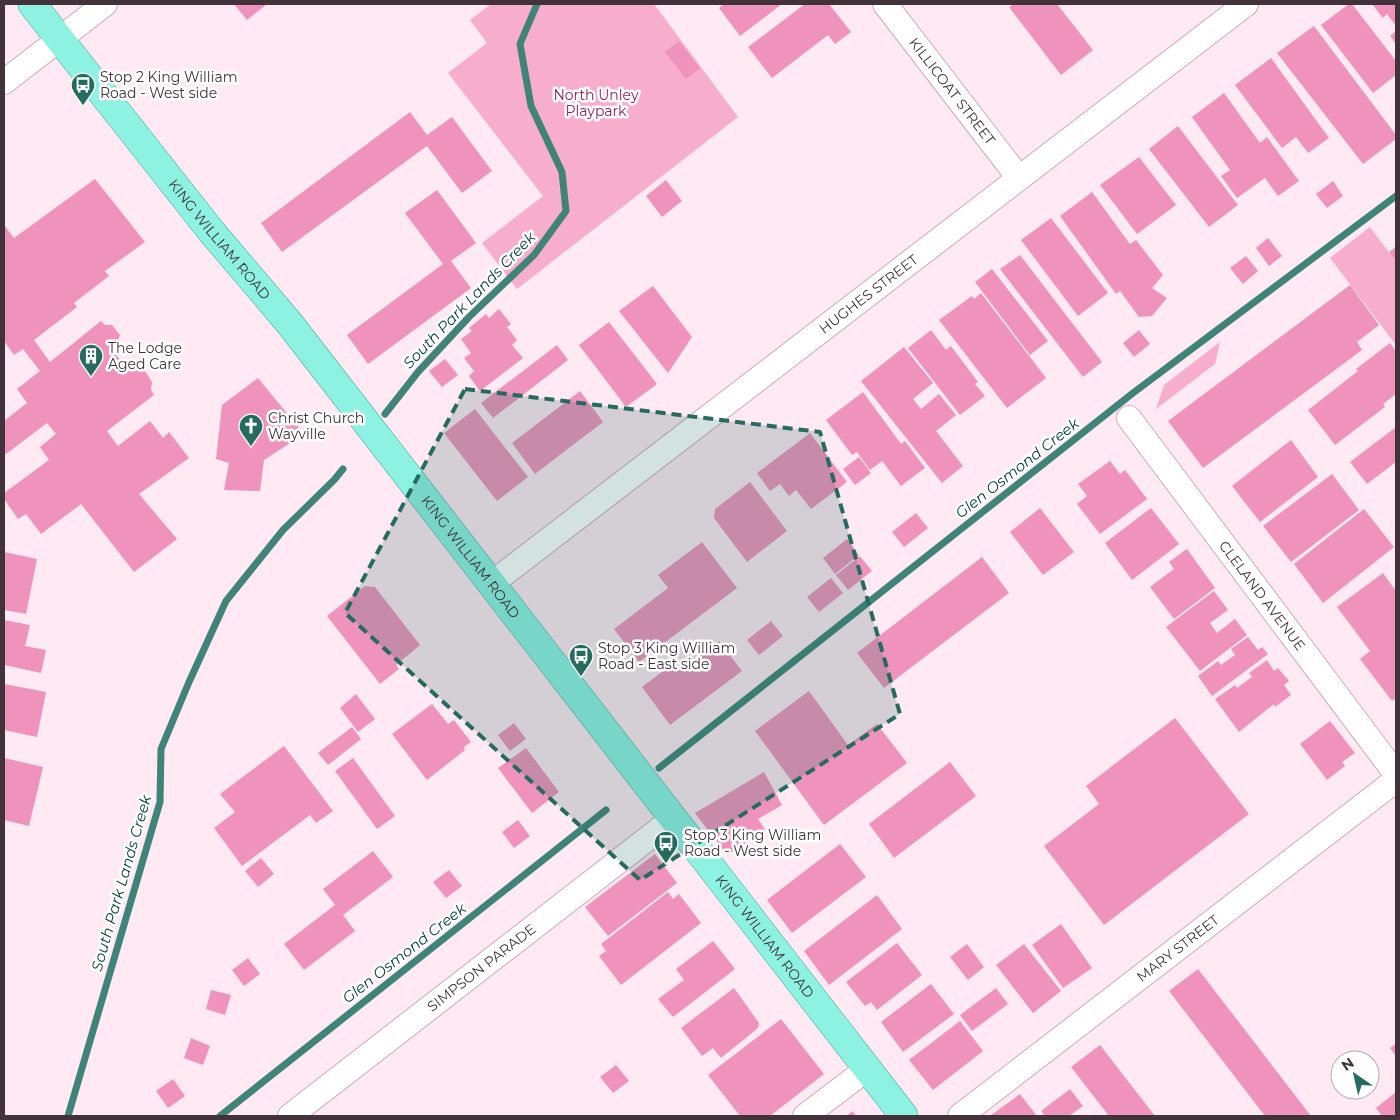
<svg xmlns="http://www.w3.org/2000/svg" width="1400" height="1120" font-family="Montserrat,sans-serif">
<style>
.green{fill:#f7adcc}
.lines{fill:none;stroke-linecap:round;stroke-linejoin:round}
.stream{stroke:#408479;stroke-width:7}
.building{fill:#f093bc}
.minor-casing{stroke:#cdabb9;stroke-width:26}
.major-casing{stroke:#41a99a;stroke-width:29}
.minor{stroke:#fff;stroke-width:24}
.major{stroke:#8df2e2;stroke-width:28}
.marked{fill:#256b5f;fill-opacity:0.2;stroke:#256b5f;stroke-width:4;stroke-dasharray:10 6;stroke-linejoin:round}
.labels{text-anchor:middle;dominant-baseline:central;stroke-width:5;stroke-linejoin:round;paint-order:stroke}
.poi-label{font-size:14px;fill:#413339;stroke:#fff;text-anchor:start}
.street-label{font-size:14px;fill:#413339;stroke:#fff}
.park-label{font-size:14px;fill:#8c215b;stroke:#fff}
.water-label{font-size:15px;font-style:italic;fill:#003f36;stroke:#fff}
</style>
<rect width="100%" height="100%" fill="#ffe9f2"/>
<!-- green -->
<path class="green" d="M 491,4 L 654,4 L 738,117 L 517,289 L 482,243 L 543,196 L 448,73 L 487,43 L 470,20 Z
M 1370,227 L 1396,262 L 1396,345 L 1330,258 Z
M 1220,342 L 1215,364 L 1156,409 L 1164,385 Z"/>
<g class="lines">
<!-- stream -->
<path class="stream" d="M 385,414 L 418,372 L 469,317 L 534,255 L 566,211 L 562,172 L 531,106 L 520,44 L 537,4
M 659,768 L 1133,393 L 1396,196
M 68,1116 L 160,802 L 161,749 L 189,682 L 226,601 L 283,530 L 334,480 L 343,469
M 220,1116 L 606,810"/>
</g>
<!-- building -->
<path class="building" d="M 234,4 L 267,4 L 247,20 Z
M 724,4 L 782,4 L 740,36 L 719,8 Z
M 805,4 L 829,4 L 851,32 L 835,44 L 828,35 L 772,78 L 748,47 Z
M 1014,4 L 1057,4 L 1093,50 L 1061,75 L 1009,7 Z
M 1349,4 L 1352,4 L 1396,61 L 1396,75 L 1373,93 L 1321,25 Z
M 1372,4 L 1396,4 L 1396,26 L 1387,14 L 1383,18 Z
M 1314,26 L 1396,135 L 1396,139 L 1363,164 L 1277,53 Z
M 1396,31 L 1396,44 L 1390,36 Z
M 679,41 L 700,68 L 686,79 L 665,52 Z
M 1271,58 L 1329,138 L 1308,153 L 1296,137 L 1282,148 L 1235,85 Z
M 1224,93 L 1260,143 L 1267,137 L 1299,181 L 1278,196 L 1265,178 L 1237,198 L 1221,176 L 1230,170 L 1192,117 Z
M 410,112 L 427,135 L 452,117 L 492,171 L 462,193 L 427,146 L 282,252 L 261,223 Z
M 1178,126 L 1238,205 L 1209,227 L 1149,149 Z
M 1139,157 L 1176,205 L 1137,234 L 1100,185 Z
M 95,179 L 145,242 L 105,271 L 109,276 L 74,303 L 77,307 L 34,340 L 50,362 L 101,321 L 105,325 L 112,325 L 120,335 L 117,344 L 121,349 L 115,353 L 128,370 L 134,365 L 139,371 L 145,371 L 152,382 L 151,390 L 154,395 L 107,431 L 118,446 L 150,421 L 163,438 L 169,432 L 189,458 L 139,494 L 177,539 L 134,572 L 81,504 L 41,534 L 26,514 L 18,519 L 4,499 L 4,493 L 49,460 L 40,447 L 56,434 L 47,423 L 6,454 L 4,451 L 4,421 L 27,403 L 17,389 L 40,371 L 23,349 L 14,355 L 4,341 L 4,225 L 14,238 Z
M 666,180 L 682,201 L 662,217 L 646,196 Z
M 1333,181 L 1343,196 L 1327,208 L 1316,194 Z
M 437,190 L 476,243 L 451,261 L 471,288 L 368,364 L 347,335 L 443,264 L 405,213 Z
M 1092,192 L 1130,244 L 1136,240 L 1163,275 L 1152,288 L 1167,298 L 1152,316 L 1139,317 L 1120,291 L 1116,294 L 1060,216 Z
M 1051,218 L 1108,293 L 1078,316 L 1021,240 Z
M 1268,238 L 1282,256 L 1269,266 L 1256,248 Z
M 1396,247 L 1396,262 L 1389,252 Z
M 1020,255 L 1102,362 L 1083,377 L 1000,269 Z
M 1246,256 L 1258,271 L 1243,284 L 1230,268 Z
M 992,269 L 1048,341 L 1030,355 L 975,282 Z
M 1350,285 L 1379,325 L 1357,342 L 1362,350 L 1203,468 L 1168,421 Z
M 653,286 L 692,337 L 668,373 L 619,311 Z
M 981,293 L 1046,378 L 1007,408 L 939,320 L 972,296 L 974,299 Z
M 499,309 L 511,324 L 507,327 L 517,340 L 512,345 L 523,358 L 480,391 L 469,376 L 474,371 L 464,358 L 471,353 L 461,339 L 472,331 L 469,328 L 486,314 L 489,318 Z
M 609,322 L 657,384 L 626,407 L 579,345 Z
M 931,330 L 946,350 L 951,346 L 978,382 L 975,384 L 985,396 L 960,415 L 908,348 Z
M 1139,330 L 1150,344 L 1134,357 L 1123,343 Z
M 1390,343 L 1396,351 L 1396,394 L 1383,404 L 1385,407 L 1335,445 L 1308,410 L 1358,371 L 1356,369 Z
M 557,345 L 568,360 L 493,418 L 481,403 Z
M 904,347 L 933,383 L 913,399 L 921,409 L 939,394 L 956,415 L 936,431 L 963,466 L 942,483 L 861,381 Z
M 445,359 L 458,375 L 442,387 L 429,371 Z
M 258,378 L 304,434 L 264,460 L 260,491 L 224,490 L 229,463 L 216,459 L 222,405 Z
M 580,391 L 603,422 L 535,474 L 512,443 Z
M 863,392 L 901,444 L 905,441 L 925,468 L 901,486 L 882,461 L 870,470 L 857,452 L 852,455 L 826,420 Z
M 475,409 L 528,477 L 497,501 L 444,433 Z
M 1396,427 L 1396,462 L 1367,484 L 1350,462 Z
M 810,433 L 847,482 L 811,509 L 796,490 L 789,496 L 780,484 L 770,491 L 757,473 Z
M 1291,440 L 1318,477 L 1260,522 L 1232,486 Z
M 859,457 L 871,473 L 855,485 L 843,469 Z
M 1110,461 L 1120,474 L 1125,470 L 1147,499 L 1100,534 L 1077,504 L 1087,496 L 1078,484 Z
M 1332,474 L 1359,510 L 1291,562 L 1263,526 Z
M 750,482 L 787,531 L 747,562 L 714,518 L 715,509 Z
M 1040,508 L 1074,552 L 1043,575 L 1010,532 Z
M 1151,508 L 1179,544 L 1132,580 L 1105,543 Z
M 1364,509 L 1394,547 L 1323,603 L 1294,564 Z
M 916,513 L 928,528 L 904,547 L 892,532 Z
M 847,539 L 859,555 L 835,574 L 823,558 Z
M 702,542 L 737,588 L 639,662 L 614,629 L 668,588 L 658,575 Z
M 1187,549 L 1215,588 L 1174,619 L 1150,587 L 1174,569 L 1169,562 Z
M 4,552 L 37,559 L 26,614 L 4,610 Z
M 860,556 L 872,571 L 848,590 L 836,575 Z
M 982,557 L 1009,593 L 884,688 L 857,653 Z
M 1383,573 L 1396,591 L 1396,698 L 1392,701 L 1360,659 L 1370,651 L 1337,607 Z
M 831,578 L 843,593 L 819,612 L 807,597 Z
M 365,586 L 375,587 L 420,645 L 396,665 L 399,669 L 380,684 L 327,616 Z
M 1214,591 L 1228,610 L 1210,623 L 1217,633 L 1235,619 L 1247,635 L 1200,671 L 1166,627 Z
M 4,620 L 30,625 L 25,646 L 46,650 L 41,673 L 4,665 Z
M 771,621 L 783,636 L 759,655 L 747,640 Z
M 1248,637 L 1258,650 L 1262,647 L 1268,654 L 1212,696 L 1198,676 L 1218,661 L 1221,665 L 1235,655 L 1231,649 Z
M 719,641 L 742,671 L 670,725 L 642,687 L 675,662 L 681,670 Z
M 1267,660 L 1274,671 L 1278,668 L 1289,681 L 1284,685 L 1291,695 L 1275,707 L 1274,704 L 1239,732 L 1215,699 L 1235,685 L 1237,688 L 1252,677 L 1249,673 Z
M 4,684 L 46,692 L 37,737 L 4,730 Z
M 809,691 L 848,745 L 877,724 L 907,763 L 824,825 L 755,731 Z
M 356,694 L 375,719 L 358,732 L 340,708 Z
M 432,704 L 448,724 L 454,720 L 471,742 L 464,747 L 465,750 L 427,780 L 392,734 Z
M 1175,718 L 1249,814 L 1104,925 L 1044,846 L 1099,804 L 1086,786 Z
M 1330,721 L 1355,753 L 1342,762 L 1345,766 L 1327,780 L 1300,744 Z
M 514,723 L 526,739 L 510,751 L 498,735 Z
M 352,727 L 361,739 L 328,765 L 318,753 Z
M 284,746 L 333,811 L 316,823 L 310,815 L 242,866 L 214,828 L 235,812 L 220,794 Z
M 526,748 L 559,792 L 532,813 L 498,768 Z
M 4,758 L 43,767 L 29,826 L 4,820 Z
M 353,758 L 395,816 L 377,829 L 335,771 Z
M 950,762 L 976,796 L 894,858 L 869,824 Z
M 764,772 L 782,805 L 758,819 L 766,831 L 727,855 L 695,813 Z
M 518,820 L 530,836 L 514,848 L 502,832 Z
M 840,844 L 866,877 L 792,933 L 767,900 Z
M 373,851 L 393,877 L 343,915 L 355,931 L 304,970 L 284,944 L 335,905 L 323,889 Z
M 655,854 L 677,883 L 608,936 L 585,907 Z
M 261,858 L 274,874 L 258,887 L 245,871 Z
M 449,870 L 462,886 L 446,898 L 433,882 Z
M 668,892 L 673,899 L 679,894 L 701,923 L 621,985 L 599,956 L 606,951 L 601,944 Z
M 877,895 L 902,929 L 829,985 L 804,951 Z
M 1061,924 L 1092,968 L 1063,988 L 1032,945 Z
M 713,941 L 735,969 L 673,1017 L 658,999 L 684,980 L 676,969 Z
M 897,943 L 922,975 L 877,1010 L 871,1002 L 865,1006 L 846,982 Z
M 967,944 L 984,967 L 968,980 L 950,957 Z
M 1024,944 L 1061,991 L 1033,1013 L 996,965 Z
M 248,958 L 260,974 L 244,986 L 232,970 Z
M 1198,969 L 1311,1116 L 1265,1116 L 1169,991 Z
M 931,984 L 954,1014 L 903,1052 L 881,1022 Z
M 734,988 L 759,1023 L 758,1028 L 721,1058 L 713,1048 L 702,1056 L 681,1028 Z
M 996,988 L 1008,1004 L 972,1031 L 960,1015 Z
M 211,990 L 231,995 L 225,1015 L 206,1009 Z
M 781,1019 L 824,1074 L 770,1116 L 740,1116 L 708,1075 Z
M 960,1021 L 983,1051 L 933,1090 L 909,1060 Z
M 191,1038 L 210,1046 L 203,1065 L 184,1058 Z
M 1396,1044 L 1396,1056 L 1390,1048 Z
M 1100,1045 L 1155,1116 L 1109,1116 L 1071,1067 Z
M 616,1065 L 629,1081 L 613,1093 L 600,1077 Z
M 173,1079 L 185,1096 L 168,1108 L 156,1091 Z
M 1070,1089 L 1083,1106 L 1069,1116 L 1045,1116 L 1041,1111 Z
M 1396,1092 L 1396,1116 L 1382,1116 L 1376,1108 Z
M 1020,1094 L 1037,1116 L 990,1116 Z
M 853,1111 L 856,1116 L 846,1116 Z"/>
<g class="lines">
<defs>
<g id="minor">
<path id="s1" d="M 885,4 L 1019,178"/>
<path d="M 4,82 L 105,4"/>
<path id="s2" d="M 1129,418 L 1396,774"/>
<path id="s3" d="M 491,584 L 1246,4"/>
<path id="s4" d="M 290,1116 L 673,819"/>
<path d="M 805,1116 L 867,1069"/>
<path id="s5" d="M 960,1116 L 1396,780"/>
</g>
<g id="major">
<path id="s6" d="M 32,4 L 211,231 L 290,324 L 904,1116"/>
</g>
</defs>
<!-- minor casing -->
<use href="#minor" class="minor-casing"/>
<!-- major casing -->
<use href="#major" class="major-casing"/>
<!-- minor -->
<use href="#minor" class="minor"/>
<!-- major -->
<use href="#major" class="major"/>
</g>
<!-- marked area -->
<path class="marked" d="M 465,389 L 820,432 L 900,714 L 640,880 L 345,613 Z"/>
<!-- icons -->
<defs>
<symbol id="bus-pin" viewBox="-11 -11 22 30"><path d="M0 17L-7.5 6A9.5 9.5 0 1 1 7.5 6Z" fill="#256b5f" stroke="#fff"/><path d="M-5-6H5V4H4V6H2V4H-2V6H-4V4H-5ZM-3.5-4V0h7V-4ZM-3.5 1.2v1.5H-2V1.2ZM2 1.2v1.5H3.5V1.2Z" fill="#fff"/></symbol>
<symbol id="building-pin" viewBox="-11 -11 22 30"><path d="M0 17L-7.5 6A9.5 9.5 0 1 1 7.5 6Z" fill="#256b5f" stroke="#fff"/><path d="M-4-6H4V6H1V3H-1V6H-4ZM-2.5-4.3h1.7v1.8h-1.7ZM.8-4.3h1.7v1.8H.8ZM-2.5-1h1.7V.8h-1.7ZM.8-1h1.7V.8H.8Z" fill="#fff"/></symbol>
<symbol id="church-pin" viewBox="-11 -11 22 30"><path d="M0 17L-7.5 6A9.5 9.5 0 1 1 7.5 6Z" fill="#256b5f" stroke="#fff"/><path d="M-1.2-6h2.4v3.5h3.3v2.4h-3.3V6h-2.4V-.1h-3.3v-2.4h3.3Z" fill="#fff"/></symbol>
</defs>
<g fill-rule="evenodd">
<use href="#bus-pin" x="69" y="71" width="28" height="38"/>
<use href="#building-pin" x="77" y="342" width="28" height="38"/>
<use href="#church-pin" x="237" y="412" width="28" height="38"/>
<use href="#bus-pin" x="567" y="642" width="28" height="38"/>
<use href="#bus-pin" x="652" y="829" width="28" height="38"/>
</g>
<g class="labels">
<!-- poi labels -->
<g class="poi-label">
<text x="100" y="77">Stop 2 King William<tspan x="100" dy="16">Road - West side</tspan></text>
<text x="108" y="348">The Lodge<tspan x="108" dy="16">Aged Care</tspan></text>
<text x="268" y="418">Christ Church<tspan x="268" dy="16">Wayville</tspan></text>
<text x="598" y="648">Stop 3 King William<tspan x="598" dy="16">Road - East side</tspan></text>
<text x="684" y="835">Stop 3 King William<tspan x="684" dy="16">Road - West side</tspan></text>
</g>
<!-- street labels -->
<g class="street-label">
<text stroke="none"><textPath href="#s1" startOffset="110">KILLICOAT STREET</textPath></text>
<text stroke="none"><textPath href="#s6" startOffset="301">KING WILLIAM ROAD</textPath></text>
<text stroke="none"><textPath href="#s3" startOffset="476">HUGHES STREET</textPath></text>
<text stroke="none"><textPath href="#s6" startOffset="706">KING WILLIAM ROAD</textPath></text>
<text stroke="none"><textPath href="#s2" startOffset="222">CLELAND AVENUE</textPath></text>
<text stroke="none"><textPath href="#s6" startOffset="1186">KING WILLIAM ROAD</textPath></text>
<text stroke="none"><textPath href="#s5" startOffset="275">MARY STREET</textPath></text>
<text stroke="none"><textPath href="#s4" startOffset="242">SIMPSON PARADE</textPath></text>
</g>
<!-- park labels -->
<g class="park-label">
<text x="596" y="95">North Unley<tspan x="596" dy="16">Playpark</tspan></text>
</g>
<!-- water labels -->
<g class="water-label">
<text transform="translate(469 300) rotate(-46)">South Park Lands Creek</text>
<text transform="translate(1017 468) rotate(-38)">Glen Osmond Creek</text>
<text transform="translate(121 883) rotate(-74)">South Park Lands Creek</text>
<text transform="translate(404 953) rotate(-38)">Glen Osmond Creek</text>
</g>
</g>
<!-- border -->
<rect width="1400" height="1120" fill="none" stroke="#413339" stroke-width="10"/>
<!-- north arrow -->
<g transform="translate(1355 1075) rotate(326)"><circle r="24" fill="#ffffff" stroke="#b3adb0"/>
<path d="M0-4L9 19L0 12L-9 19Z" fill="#256b5f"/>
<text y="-8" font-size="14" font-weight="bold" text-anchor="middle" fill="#413339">N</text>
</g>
</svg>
